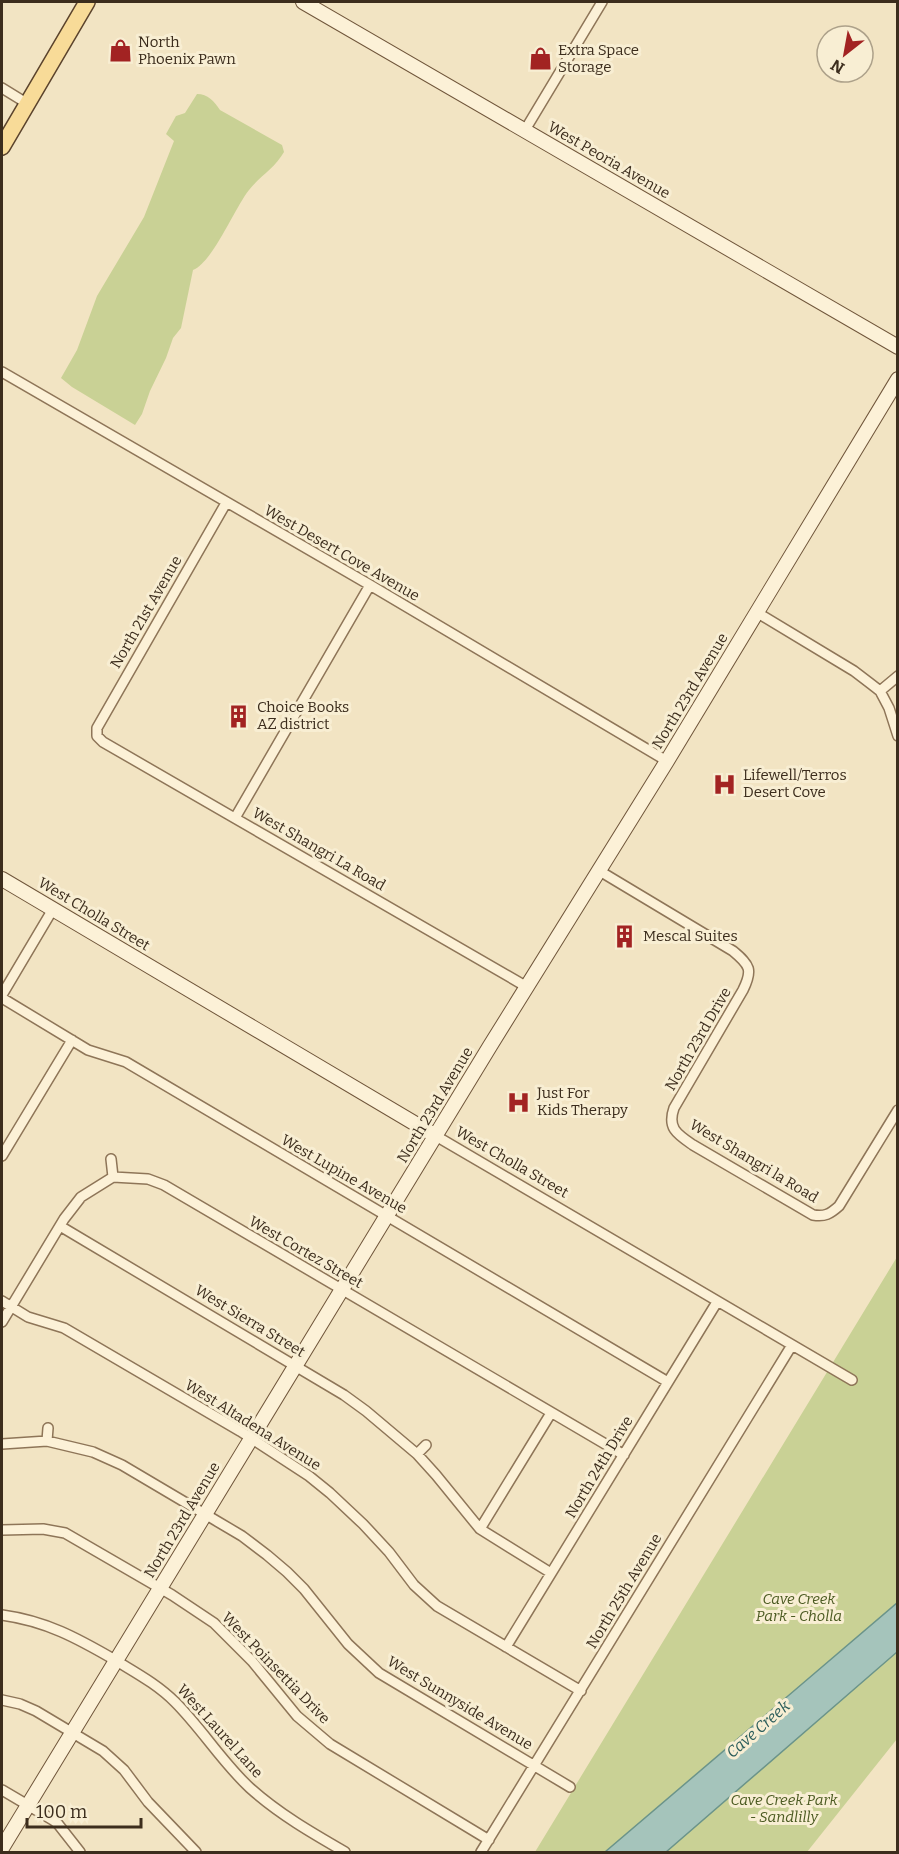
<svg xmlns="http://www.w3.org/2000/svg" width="899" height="1854" font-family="Bitter,serif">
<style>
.green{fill:#c9d195}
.water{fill:#a5c4bb;stroke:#6b948a;stroke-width:1.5}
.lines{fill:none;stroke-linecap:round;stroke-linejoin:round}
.street-casing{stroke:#8e7558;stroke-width:12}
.secondary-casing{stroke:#70563b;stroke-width:16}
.primary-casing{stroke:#5b432c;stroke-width:18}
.street{stroke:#fcf1d7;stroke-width:9}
.secondary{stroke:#fcf1d7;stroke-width:14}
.primary{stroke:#f8db98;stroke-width:15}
.labels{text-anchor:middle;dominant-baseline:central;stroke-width:6;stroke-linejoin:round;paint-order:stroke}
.poi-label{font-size:15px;fill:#3c2d1d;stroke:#f8eed3;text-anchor:start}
.street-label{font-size:15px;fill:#3c2d1d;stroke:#f8eed3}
.park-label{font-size:15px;font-style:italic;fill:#4c5b22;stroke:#f8eed3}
.water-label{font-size:16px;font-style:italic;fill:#2b5d5b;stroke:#f8eed3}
</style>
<rect width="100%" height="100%" fill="#f2e4c3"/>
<!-- green -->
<path class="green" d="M 197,94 C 208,94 214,101 220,110 L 282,145 L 284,152 C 275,168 260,176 249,190 C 234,209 213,262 193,270 L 181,328 L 173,338 L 166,358 L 150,391 L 142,414 L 135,425 L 72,387 L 61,378 L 77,350 L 97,296 L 144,217 L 174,141 L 166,134 L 176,116 L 185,113 Z
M 897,1257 L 897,1739 L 807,1852 L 535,1852 Z"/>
<!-- water -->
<path class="water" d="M 897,1603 L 897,1652 L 666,1852 L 605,1852 Z"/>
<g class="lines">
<defs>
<path id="street" d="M 2,88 L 28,104
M 525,130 L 602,2
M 2,372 L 370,585 L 667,761
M 226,503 L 97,728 L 97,736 L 103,742 L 527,987
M 756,612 L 854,671 L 871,684 L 880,691 L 889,708 L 898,736
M 880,691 L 898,676
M 235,818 L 370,585
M 598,870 L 733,951 C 750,965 753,970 743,990 L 674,1108 C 667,1128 677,1134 693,1145 L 813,1215 C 825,1217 830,1214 839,1206 L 898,1110
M 2,995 L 53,909
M 2,998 L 88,1050 L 126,1062 L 668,1382
M 436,1136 L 852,1380
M 2,1156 L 72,1040
M 111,1159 L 113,1177
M 60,1226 L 344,1395 L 366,1411 L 417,1454 L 436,1475 L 480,1529 L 551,1573
M 2,1301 L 28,1317 L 64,1328 L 240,1431 L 309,1476 L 330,1493 L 363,1524 L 389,1552 L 414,1585 L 437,1606 L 581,1691
M 2,1322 L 64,1219 L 81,1197 L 113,1177 L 148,1179 L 164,1185 L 624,1455
M 47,1441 L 48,1428
M 2,1444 L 47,1441 L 93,1452 L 122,1465 L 215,1520 L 242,1536 L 267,1555 L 287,1572 L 304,1589 L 348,1644 L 379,1673 L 570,1787
M 417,1454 L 426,1445
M 480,1529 L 551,1413
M 2,1530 L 43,1529 L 65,1533 L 172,1595 L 214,1623 L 252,1661 L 297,1716 L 330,1744 L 489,1840
M 2,1615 C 46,1621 77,1638 115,1660 C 136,1673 157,1684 175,1702 C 202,1729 222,1762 250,1788 C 279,1814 312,1833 345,1852
M 506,1647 L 717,1302
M 2,1700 L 20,1704 L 36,1711 L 103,1751 L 124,1770 L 148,1802 L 196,1852
M 2,1790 L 53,1820 L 58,1824 L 80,1852
M 481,1852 L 792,1345"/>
<path id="secondary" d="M 303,2 L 898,347
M 2,879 L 436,1136
M 2,1848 L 490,1046 L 667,761 L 898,379"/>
<path id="primary" d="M 2,147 L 87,2"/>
</defs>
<!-- street casing -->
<use href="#street" class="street-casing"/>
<!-- secondary casing -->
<use href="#secondary" class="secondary-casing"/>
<!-- primary casing -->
<use href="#primary" class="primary-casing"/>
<!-- street -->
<use href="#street" class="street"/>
<!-- secondary -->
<use href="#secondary" class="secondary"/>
<!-- primary -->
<use href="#primary" class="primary"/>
</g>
<!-- icons -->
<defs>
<symbol id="shop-bare" viewBox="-9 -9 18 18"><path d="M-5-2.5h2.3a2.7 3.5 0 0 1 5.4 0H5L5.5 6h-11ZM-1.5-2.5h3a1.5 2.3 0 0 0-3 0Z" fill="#a22322" stroke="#f8eed3" stroke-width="2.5" paint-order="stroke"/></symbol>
<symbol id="building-bare" viewBox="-9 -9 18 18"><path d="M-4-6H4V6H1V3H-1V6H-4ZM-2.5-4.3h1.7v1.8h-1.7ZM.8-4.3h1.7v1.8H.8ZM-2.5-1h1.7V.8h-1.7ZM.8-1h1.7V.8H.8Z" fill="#a22322" stroke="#f8eed3" stroke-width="2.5" paint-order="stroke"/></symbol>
<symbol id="hospital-bare" viewBox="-9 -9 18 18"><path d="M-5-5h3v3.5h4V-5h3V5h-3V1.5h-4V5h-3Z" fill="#a22322" stroke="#f8eed3" stroke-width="2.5" paint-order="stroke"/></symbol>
</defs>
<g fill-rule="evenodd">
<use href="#shop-bare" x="104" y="34" width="33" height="33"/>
<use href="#shop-bare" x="524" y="42" width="33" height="33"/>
<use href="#building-bare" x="222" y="700" width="33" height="33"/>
<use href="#hospital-bare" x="708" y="768" width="33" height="33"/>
<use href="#building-bare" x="608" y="920" width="33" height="33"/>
<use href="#hospital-bare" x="502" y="1086" width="33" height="33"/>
</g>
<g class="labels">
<!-- poi labels -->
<g class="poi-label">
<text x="138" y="42">North<tspan x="138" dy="17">Phoenix Pawn</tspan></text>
<text x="558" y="50">Extra Space<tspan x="558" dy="17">Storage</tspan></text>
<text x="257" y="707">Choice Books<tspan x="257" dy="17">AZ district</tspan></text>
<text x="743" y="775">Lifewell/Terros<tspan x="743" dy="17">Desert Cove</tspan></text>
<text x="643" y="936">Mescal Suites</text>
<text x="537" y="1093">Just For<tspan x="537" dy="17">Kids Therapy</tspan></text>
</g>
<!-- street labels -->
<g class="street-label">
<text transform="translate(609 160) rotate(30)">West Peoria Avenue</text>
<text transform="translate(342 553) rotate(30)">West Desert Cove Avenue</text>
<text transform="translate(146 612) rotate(-60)">North 21st Avenue</text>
<text transform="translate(690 691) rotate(-59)">North 23rd Avenue</text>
<text transform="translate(319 849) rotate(30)">West Shangri La Road</text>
<text transform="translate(94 914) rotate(31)">West Cholla Street</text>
<text transform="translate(698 1039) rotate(-60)">North 23rd Drive</text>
<text transform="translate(435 1105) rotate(-59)">North 23rd Avenue</text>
<text transform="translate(754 1161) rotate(31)">West Shangri la Road</text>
<text transform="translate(512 1162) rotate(30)">West Cholla Street</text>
<text transform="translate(344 1174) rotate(30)">West Lupine Avenue</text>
<text transform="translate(306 1252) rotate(30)">West Cortez Street</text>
<text transform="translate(250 1321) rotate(31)">West Sierra Street</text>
<text transform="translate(253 1425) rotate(32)">West Altadena Avenue</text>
<text transform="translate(599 1467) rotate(-59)">North 24th Drive</text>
<text transform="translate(182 1520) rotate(-59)">North 23rd Avenue</text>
<text transform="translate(624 1591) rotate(-59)">North 25th Avenue</text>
<text transform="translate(276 1668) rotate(46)">West Poinsettia Drive</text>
<text transform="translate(460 1703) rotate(31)">West Sunnyside Avenue</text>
<text transform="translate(220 1731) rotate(48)">West Laurel Lane</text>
</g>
<!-- park labels -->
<g class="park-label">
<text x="799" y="1599">Cave Creek<tspan x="799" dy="17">Park - Cholla</tspan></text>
<text x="784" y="1800">Cave Creek Park<tspan x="784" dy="17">- Sandlilly</tspan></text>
</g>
<!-- water labels -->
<g class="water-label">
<text transform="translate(758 1729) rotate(-41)">Cave Creek</text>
</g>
</g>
<!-- border -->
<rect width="899" height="1854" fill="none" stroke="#3c2d1d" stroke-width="6"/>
<!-- north arrow -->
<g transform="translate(845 54) rotate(211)"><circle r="28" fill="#f8eed3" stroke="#ada18a" stroke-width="1.5"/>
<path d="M0-4.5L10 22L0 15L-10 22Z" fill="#a22322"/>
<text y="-9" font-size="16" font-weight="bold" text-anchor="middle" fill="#3c2d1d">N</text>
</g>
<!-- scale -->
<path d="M27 1818v9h114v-9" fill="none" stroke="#3c2d1d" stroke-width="3"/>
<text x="36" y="1818" font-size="18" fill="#3c2d1d" stroke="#f8eed3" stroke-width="4.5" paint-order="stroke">100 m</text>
</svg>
